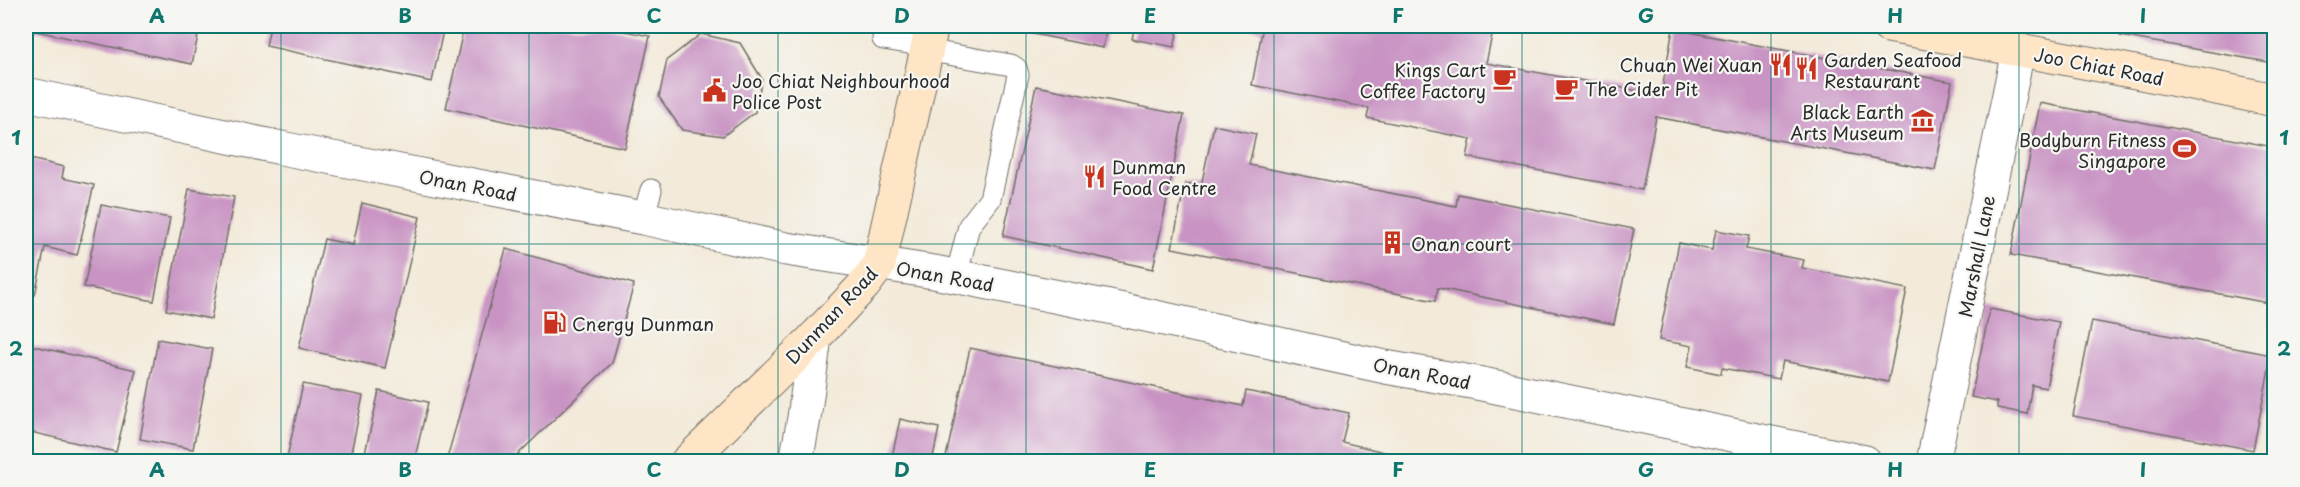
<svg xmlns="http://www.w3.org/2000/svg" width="2300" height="487" font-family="'Playpen Sans',sans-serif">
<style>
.building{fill:#c994c4}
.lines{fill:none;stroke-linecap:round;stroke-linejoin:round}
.lane-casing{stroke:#716e68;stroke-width:23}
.street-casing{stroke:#716e68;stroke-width:35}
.secondary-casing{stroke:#716e68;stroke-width:35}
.lane{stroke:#fff;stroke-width:21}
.street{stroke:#fff;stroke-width:33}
.secondary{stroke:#fee5c5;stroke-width:33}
.grid{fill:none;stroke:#0f766e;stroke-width:1.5;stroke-opacity:0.55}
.labels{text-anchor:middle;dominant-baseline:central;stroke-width:4.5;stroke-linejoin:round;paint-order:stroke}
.poi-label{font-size:18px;fill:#2b2b2b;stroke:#f6f6f2;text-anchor:start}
.street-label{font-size:18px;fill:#2b2b2b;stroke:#f6f6f2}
.neatline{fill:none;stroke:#0f766e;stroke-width:2}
.grid-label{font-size:20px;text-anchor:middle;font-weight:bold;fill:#0f766e}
</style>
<rect width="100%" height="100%" fill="#f6f6f2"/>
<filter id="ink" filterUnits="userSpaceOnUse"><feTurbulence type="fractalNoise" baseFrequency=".0167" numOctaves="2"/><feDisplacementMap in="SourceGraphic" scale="12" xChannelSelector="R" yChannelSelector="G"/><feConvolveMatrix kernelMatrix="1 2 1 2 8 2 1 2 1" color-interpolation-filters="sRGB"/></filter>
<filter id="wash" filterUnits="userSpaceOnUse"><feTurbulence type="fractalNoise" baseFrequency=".008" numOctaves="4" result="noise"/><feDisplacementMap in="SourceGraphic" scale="24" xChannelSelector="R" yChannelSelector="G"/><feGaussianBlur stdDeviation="1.35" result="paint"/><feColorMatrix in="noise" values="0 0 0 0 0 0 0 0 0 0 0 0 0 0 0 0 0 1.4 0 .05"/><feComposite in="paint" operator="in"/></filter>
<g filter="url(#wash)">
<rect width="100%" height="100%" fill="#f3ead9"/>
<g id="blocks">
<!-- building -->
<path class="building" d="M 26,26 L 200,26 L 192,64 L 26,29 Z
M 270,26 L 444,26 L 432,82 L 266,46 Z
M 464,26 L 599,26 L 650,36 L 625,148 L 446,108 Z
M 1005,26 L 1107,26 L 1103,48 L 1004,28 Z
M 1135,26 L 1179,26 L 1174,47 L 1132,39 Z
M 1239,26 L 1494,26 L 1486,63 L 1661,95 L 1673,29 L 1952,82 L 1935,170 L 1656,117 L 1642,190 L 1467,157 L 1471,139 L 1367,118 L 1369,108 L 1252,85 L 1262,31 Z
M 2122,26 L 2274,26 L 2274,63 L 2120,36 Z
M 701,34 L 740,43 L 762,79 L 755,112 L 723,136 L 682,130 L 659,97 L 667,60 Z
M 1036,86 L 1184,115 L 1153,269 L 1003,236 Z
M 2040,103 L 2274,147 L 2274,304 L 2011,255 Z
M 1214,125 L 1256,134 L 1249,165 L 1456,206 L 1458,194 L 1634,229 L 1614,324 L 1438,288 L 1435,301 L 1172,248 L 1185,183 L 1201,186 Z
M 26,158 L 64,167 L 62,178 L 94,185 L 77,255 L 45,247 L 35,295 L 26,293 Z
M 189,189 L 234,197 L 211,319 L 166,310 Z
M 362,203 L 420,217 L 385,368 L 299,348 L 324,239 L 353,245 Z
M 101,205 L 170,218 L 154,301 L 84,287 Z
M 1716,230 L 1749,236 L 1746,249 L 1804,260 L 1802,268 L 1907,289 L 1888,382 L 1783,361 L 1779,379 L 1722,368 L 1721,374 L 1687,367 L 1692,346 L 1659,340 L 1663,318 L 1679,243 L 1712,250 Z
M 506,249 L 634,284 L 612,363 L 510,462 L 446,462 Z
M 1990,309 L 2059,322 L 2046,388 L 2032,385 L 2027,414 L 1997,408 L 1997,402 L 1971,397 Z
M 2092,321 L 2272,355 L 2253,450 L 2073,416 Z
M 158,339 L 212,349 L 193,449 L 140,439 Z
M 26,344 L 136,370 L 116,452 L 26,431 Z
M 970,348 L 1243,406 L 1246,391 L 1349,413 L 1342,442 L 1426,462 L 967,462 L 946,457 Z
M 303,384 L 363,396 L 349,462 L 286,462 Z
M 379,391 L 428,402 L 414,462 L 363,462 Z
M 900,419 L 939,428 L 932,462 L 891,462 Z"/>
</g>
</g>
<g filter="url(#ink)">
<use href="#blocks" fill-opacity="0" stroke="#716e68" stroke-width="1.5"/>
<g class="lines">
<defs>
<path id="lane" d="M 883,39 L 927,46
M 925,50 L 1011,65 L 1016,68 L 1018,75 L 990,199 L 969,226 L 956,277
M 643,218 L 651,190"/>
<path id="street" d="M 26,94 L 286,149 L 643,218 L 786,249 L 934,272 L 1109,307 L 1385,367 L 1477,383 L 1865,462
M 796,462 L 804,418 L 815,337
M 1933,462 L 2018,51"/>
<path id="secondary" d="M 1888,26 C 2017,49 2146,73 2274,100
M 687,462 L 815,337 L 864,285 L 879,265 L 932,26"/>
</defs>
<!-- lane casing -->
<use href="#lane" class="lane-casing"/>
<!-- street casing -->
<use href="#street" class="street-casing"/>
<!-- secondary casing -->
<use href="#secondary" class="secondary-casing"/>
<!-- lane -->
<use href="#lane" class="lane"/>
<!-- street -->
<use href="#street" class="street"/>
<!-- secondary -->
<use href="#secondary" class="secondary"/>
</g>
</g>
<!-- grid -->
<path class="grid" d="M 281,26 L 281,462M 529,26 L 529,462M 778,26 L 778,462M 1026,26 L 1026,462M 1274,26 L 1274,462M 1522,26 L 1522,462M 1771,26 L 1771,462M 2019,26 L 2019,462M 26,244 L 2274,244"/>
<!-- icons -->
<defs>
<symbol id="restaurant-bare" viewBox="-9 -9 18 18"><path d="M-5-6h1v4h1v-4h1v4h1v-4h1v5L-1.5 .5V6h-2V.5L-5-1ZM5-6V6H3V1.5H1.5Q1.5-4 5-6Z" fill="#c8321e" stroke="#f6f6f2" stroke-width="2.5" paint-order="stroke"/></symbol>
<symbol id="cafe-bare" viewBox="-9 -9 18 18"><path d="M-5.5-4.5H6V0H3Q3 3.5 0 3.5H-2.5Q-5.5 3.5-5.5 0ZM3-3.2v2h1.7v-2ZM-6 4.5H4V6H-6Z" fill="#c8321e" stroke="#f6f6f2" stroke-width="2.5" paint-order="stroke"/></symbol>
<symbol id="civic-bare" viewBox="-9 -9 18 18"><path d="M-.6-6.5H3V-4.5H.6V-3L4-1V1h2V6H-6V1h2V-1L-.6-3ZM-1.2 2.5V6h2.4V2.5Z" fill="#c8321e" stroke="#f6f6f2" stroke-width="2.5" paint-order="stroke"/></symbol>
<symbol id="museum-bare" viewBox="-9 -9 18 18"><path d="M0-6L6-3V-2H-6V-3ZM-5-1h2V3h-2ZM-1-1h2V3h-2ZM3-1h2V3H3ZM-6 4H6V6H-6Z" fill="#c8321e" stroke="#f6f6f2" stroke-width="2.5" paint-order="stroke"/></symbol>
<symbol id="stadium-bare" viewBox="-9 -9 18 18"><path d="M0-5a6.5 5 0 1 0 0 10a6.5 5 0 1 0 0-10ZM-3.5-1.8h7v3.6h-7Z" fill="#c8321e" stroke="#f6f6f2" stroke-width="2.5" paint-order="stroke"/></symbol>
<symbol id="building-bare" viewBox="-9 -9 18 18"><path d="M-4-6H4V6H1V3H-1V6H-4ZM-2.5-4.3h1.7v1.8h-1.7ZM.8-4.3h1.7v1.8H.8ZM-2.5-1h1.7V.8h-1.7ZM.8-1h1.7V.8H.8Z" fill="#c8321e" stroke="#f6f6f2" stroke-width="2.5" paint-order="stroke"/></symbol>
<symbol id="fuel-bare" viewBox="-9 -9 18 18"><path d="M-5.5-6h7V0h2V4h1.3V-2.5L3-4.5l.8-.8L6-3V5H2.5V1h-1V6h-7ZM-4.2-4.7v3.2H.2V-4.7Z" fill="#c8321e" stroke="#f6f6f2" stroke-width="2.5" paint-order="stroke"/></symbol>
</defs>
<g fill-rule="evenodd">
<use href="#restaurant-bare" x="1764" y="48" width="33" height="33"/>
<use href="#restaurant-bare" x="1790" y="52" width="33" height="33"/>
<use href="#cafe-bare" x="1488" y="62" width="33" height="33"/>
<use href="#cafe-bare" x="1550" y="72" width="33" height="33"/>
<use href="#civic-bare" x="698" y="74" width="33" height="33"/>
<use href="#museum-bare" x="1906" y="104" width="33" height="33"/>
<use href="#stadium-bare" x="2168" y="132" width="33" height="33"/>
<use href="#restaurant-bare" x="1078" y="160" width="33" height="33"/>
<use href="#building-bare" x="1376" y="226" width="33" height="33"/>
<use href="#fuel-bare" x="538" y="306" width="33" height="33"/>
</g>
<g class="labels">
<!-- poi labels -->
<g class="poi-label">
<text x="1824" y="59">Garden Seafood<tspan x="1824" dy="21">Restaurant</tspan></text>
<text x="1762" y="64" text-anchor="end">Chuan Wei Xuan</text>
<text x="1486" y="69" text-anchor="end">Kings Cart<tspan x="1486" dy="21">Coffee Factory</tspan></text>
<text x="732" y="80">Joo Chiat Neighbourhood<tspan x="732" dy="21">Police Post</tspan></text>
<text x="1585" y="88">The Cider Pit</text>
<text x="1904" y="111" text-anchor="end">Black Earth<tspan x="1904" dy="21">Arts Museum</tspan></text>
<text x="2166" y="139" text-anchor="end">Bodyburn Fitness<tspan x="2166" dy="21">Singapore</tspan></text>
<text x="1112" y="166">Dunman<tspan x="1112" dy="21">Food Centre</tspan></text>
<text x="1411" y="243">Onan court</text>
<text x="572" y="323">Cnergy Dunman</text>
</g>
<!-- street labels -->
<g class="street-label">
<text transform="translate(2099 66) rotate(11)">Joo Chiat Road</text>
<text transform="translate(468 185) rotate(11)">Onan Road</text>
<text transform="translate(1976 256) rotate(-79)">Marshall Lane</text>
<text transform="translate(945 276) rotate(10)">Onan Road</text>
<text transform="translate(831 315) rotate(-47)">Dunman Road</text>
<text transform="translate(1422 373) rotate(11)">Onan Road</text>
</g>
</g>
<!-- margin -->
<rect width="2300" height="487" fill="none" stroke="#f6f6f2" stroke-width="66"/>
<rect x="33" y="33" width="2234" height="421" class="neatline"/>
<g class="grid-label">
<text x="157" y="23">A</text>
<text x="405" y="23">B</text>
<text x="654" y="23">C</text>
<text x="902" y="23">D</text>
<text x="1150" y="23">E</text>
<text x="1398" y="23">F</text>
<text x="1646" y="23">G</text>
<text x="1895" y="23">H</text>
<text x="2143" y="23">I</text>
<text x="16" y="145">1</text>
<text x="2284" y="145">1</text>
<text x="16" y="356">2</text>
<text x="2284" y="356">2</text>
<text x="157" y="477">A</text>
<text x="405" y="477">B</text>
<text x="654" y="477">C</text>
<text x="902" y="477">D</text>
<text x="1150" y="477">E</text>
<text x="1398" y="477">F</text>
<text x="1646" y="477">G</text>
<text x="1895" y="477">H</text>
<text x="2143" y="477">I</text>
</g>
</svg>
